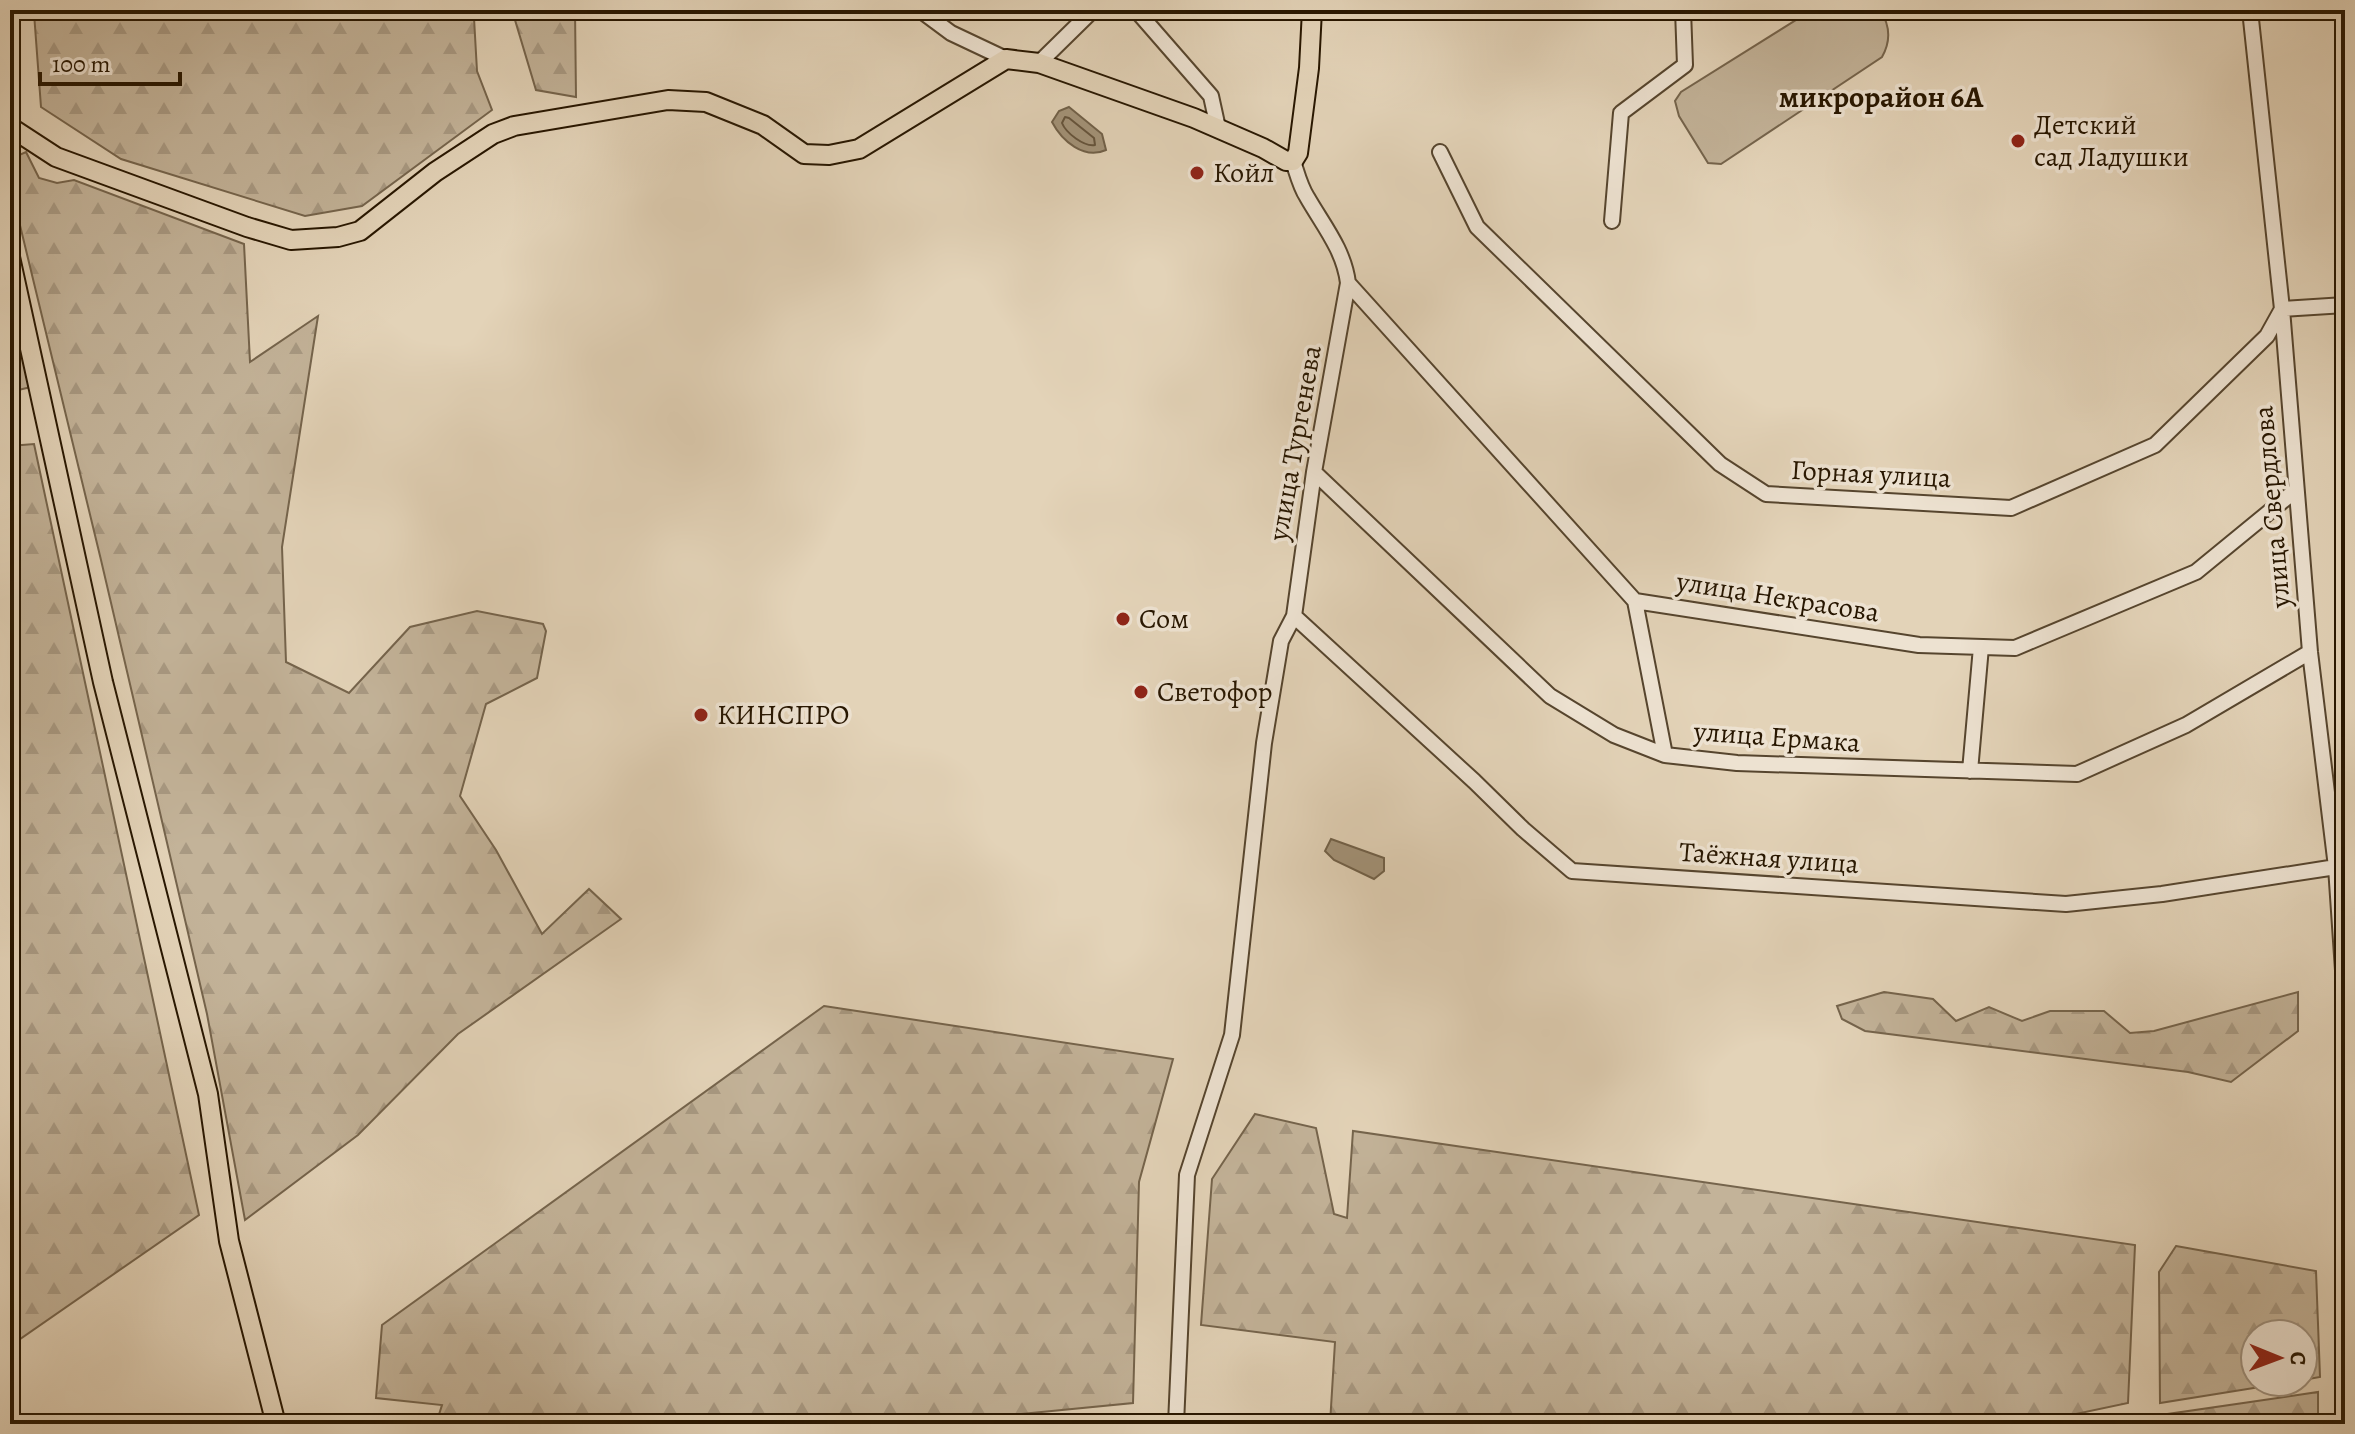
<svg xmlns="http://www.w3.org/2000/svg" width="2355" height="1434" font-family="Alegreya,serif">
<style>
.grass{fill:#c3b399;stroke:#75644c;stroke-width:2}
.forest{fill:url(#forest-firs);stroke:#75644c;stroke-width:2}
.water{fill:#a39379;stroke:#716149;stroke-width:2}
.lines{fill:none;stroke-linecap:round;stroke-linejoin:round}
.shore{stroke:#65543c;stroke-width:2}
.minor-casing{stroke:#56452e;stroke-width:18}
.major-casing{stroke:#271600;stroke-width:22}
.minor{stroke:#ede2d1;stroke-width:14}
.major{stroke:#e3d3b8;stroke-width:18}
.poi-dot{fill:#8f2418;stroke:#ede2d1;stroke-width:3}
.labels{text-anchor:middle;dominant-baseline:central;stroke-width:7;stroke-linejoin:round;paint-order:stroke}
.poi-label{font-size:28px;fill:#271600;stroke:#ede2d1;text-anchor:start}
.street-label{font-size:28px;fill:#271600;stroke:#ede2d1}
.neighbourhood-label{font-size:30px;font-weight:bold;fill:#271600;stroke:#ede2d1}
</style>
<defs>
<pattern id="forest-firs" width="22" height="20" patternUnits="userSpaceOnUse" patternTransform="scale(2)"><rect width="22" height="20" fill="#c3b399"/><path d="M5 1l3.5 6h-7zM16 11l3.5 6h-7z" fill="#a89982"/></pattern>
</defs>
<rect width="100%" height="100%" fill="#e3d3b8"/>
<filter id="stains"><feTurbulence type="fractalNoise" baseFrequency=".0025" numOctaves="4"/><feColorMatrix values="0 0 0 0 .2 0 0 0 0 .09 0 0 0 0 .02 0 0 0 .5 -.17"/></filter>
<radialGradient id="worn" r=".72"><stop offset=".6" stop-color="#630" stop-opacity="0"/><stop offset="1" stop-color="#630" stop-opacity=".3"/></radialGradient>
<!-- grass -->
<path class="grass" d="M 1812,10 L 1880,10 C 1890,25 1891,41 1882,57 L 1721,164 L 1708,163 L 1679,116 L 1675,101 L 1681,92 Z"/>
<!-- forest -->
<path class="forest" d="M 32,10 L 493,10 L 474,18 L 477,71 L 492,110 L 362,206 L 305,216 L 121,159 L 41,107 L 34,13 Z
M 512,10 L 575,10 L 576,97 L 536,90 Z
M 26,152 L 39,178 L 57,183 L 74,180 L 244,244 L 250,362 L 318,316 L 282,547 L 286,662 L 349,693 L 410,627 L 477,611 L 543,624 L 546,631 L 537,678 L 486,704 L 460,796 L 496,850 L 542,934 L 589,889 L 621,919 L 458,1034 L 358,1135 L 245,1220 L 207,1014 L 101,560 L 10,184 L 10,159 Z
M 10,304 L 31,387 L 10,392 Z
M 34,444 L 199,1215 L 10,1346 L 10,446 Z
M 1884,992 L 1933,999 L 1956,1021 L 1989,1007 L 2022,1021 L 2050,1011 L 2104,1011 L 2130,1033 L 2154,1031 L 2298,992 L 2298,1031 L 2231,1082 L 2188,1072 L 1865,1031 L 1842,1019 L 1837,1006 Z
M 824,1006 L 1173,1059 L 1139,1182 L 1133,1403 L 919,1424 L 436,1424 L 442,1405 L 376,1398 L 382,1325 Z
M 1255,1114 L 1316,1128 L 1334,1214 L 1347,1218 L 1353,1131 L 2135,1245 L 2128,1403 L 2028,1424 L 1330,1424 L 1335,1342 L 1201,1325 L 1212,1179 Z
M 2176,1246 L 2316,1271 L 2320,1377 L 2303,1380 L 2303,1334 L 2255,1334 L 2255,1382 L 2291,1382 L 2160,1403 L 2159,1272 Z
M 2318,1392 L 2318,1424 L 2167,1424 L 2168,1414 Z"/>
<!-- water -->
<path class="water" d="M 1069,107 L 1102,134 L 1106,150 C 1084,160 1062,141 1052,122 L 1059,111 Z
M 1331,839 L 1384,858 L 1384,871 L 1374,879 L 1334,860 L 1325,851 Z"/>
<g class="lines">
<!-- shore -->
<path class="shore" d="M 1065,117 L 1069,118 L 1094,138 L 1095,145 C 1084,147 1066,133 1062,123 Z"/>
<defs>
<path id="minor" d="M 920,10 L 951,33 L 1006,59
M 1136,10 L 1211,96 L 1218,128
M 2250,10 L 2282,309 L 2310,652 L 2336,867 L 2345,1000
M 1039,63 L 1093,10
M 1440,152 L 1477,227 L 1720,464 L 1766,494 L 2011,508 L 2155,445 L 2267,336 L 2282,309
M 1612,221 L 1621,113 L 1685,65 L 1683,10
M 1348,283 L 1635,601 L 1919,645 L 2015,648 L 2196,572 L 2296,490
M 2282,309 L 2345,305
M 1314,472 L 1550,696 L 1614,735 L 1665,755 L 1737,763 L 2077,774 L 2186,725 L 2310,652
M 1635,601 L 1665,755
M 1294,616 L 1474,781 L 1523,829 L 1572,871 L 2066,904 L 2162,894 L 2336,867
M 1970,771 L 1981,647
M 1176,1424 L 1187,1175 L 1232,1035 L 1264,743 L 1281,641 L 1294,616 L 1314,472 L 1348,283 C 1344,250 1323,225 1307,197 C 1300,186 1297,173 1293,161"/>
<path id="major" d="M 10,127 L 56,157 L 247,227 L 291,240 L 338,237 L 360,231 L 435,172 L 493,134 L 514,126 L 668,100 L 706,102 L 763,125 L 804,154 L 829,155 L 859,149 L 1006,59 L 1039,63 L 1194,118 L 1263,148 L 1286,161 L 1293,161 L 1298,153 L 1309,68 L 1312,10
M 10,257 L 103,682 L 208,1094 L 229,1241 L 276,1424"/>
</defs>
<!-- minor casing -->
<use href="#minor" class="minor-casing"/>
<!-- major casing -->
<use href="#major" class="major-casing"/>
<!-- minor -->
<use href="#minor" class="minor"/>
<!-- major -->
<use href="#major" class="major"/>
</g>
<!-- markers -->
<g class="poi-dot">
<circle cx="2018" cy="141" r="8"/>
<circle cx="1197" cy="173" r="8"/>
<circle cx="1123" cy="619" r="8"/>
<circle cx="1141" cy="692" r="8"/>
<circle cx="701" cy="715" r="8"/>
</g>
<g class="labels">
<!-- poi labels -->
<g class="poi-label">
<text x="2034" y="125">Детский<tspan x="2034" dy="32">сад Ладушки</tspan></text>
<text x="1213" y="173">Койл</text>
<text x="1139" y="619">Сом</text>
<text x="1157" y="692">Светофор</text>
<text x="717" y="715">КИНСПРО</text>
</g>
<!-- street labels -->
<g class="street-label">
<text transform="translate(1295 443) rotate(-80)">улица Тургенева</text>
<text transform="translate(1871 474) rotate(3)">Горная улица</text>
<text transform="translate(2272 507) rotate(-95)">улица Свердлова</text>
<text transform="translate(1778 597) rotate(9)">улица Некрасова</text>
<text transform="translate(1777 737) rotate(4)">улица Ермака</text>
<text transform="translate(1769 858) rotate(4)">Таёжная улица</text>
</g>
<!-- neighbourhood labels -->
<g class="neighbourhood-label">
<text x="1881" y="97">микрорайон 6А</text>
</g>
</g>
<!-- margin -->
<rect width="2355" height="1434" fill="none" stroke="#e3d3b8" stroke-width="40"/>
<rect x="12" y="12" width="2331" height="1410" fill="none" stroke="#271600" stroke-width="4"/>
<rect x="20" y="20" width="2315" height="1394" fill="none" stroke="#271600" stroke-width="2"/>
<!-- north arrow -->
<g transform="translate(2279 1358) rotate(91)"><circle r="38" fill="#ede2d1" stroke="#9e907d" stroke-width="2"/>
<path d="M0-6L14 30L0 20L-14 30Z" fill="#8f2418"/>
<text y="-12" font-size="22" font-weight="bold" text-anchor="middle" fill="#271600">С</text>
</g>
<!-- scale -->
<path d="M40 72v12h140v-12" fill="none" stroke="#271600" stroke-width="4"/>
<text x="52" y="72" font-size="24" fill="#271600" stroke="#ede2d1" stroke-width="6" paint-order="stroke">100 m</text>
<rect width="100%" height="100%" filter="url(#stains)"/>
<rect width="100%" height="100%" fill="url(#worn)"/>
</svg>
